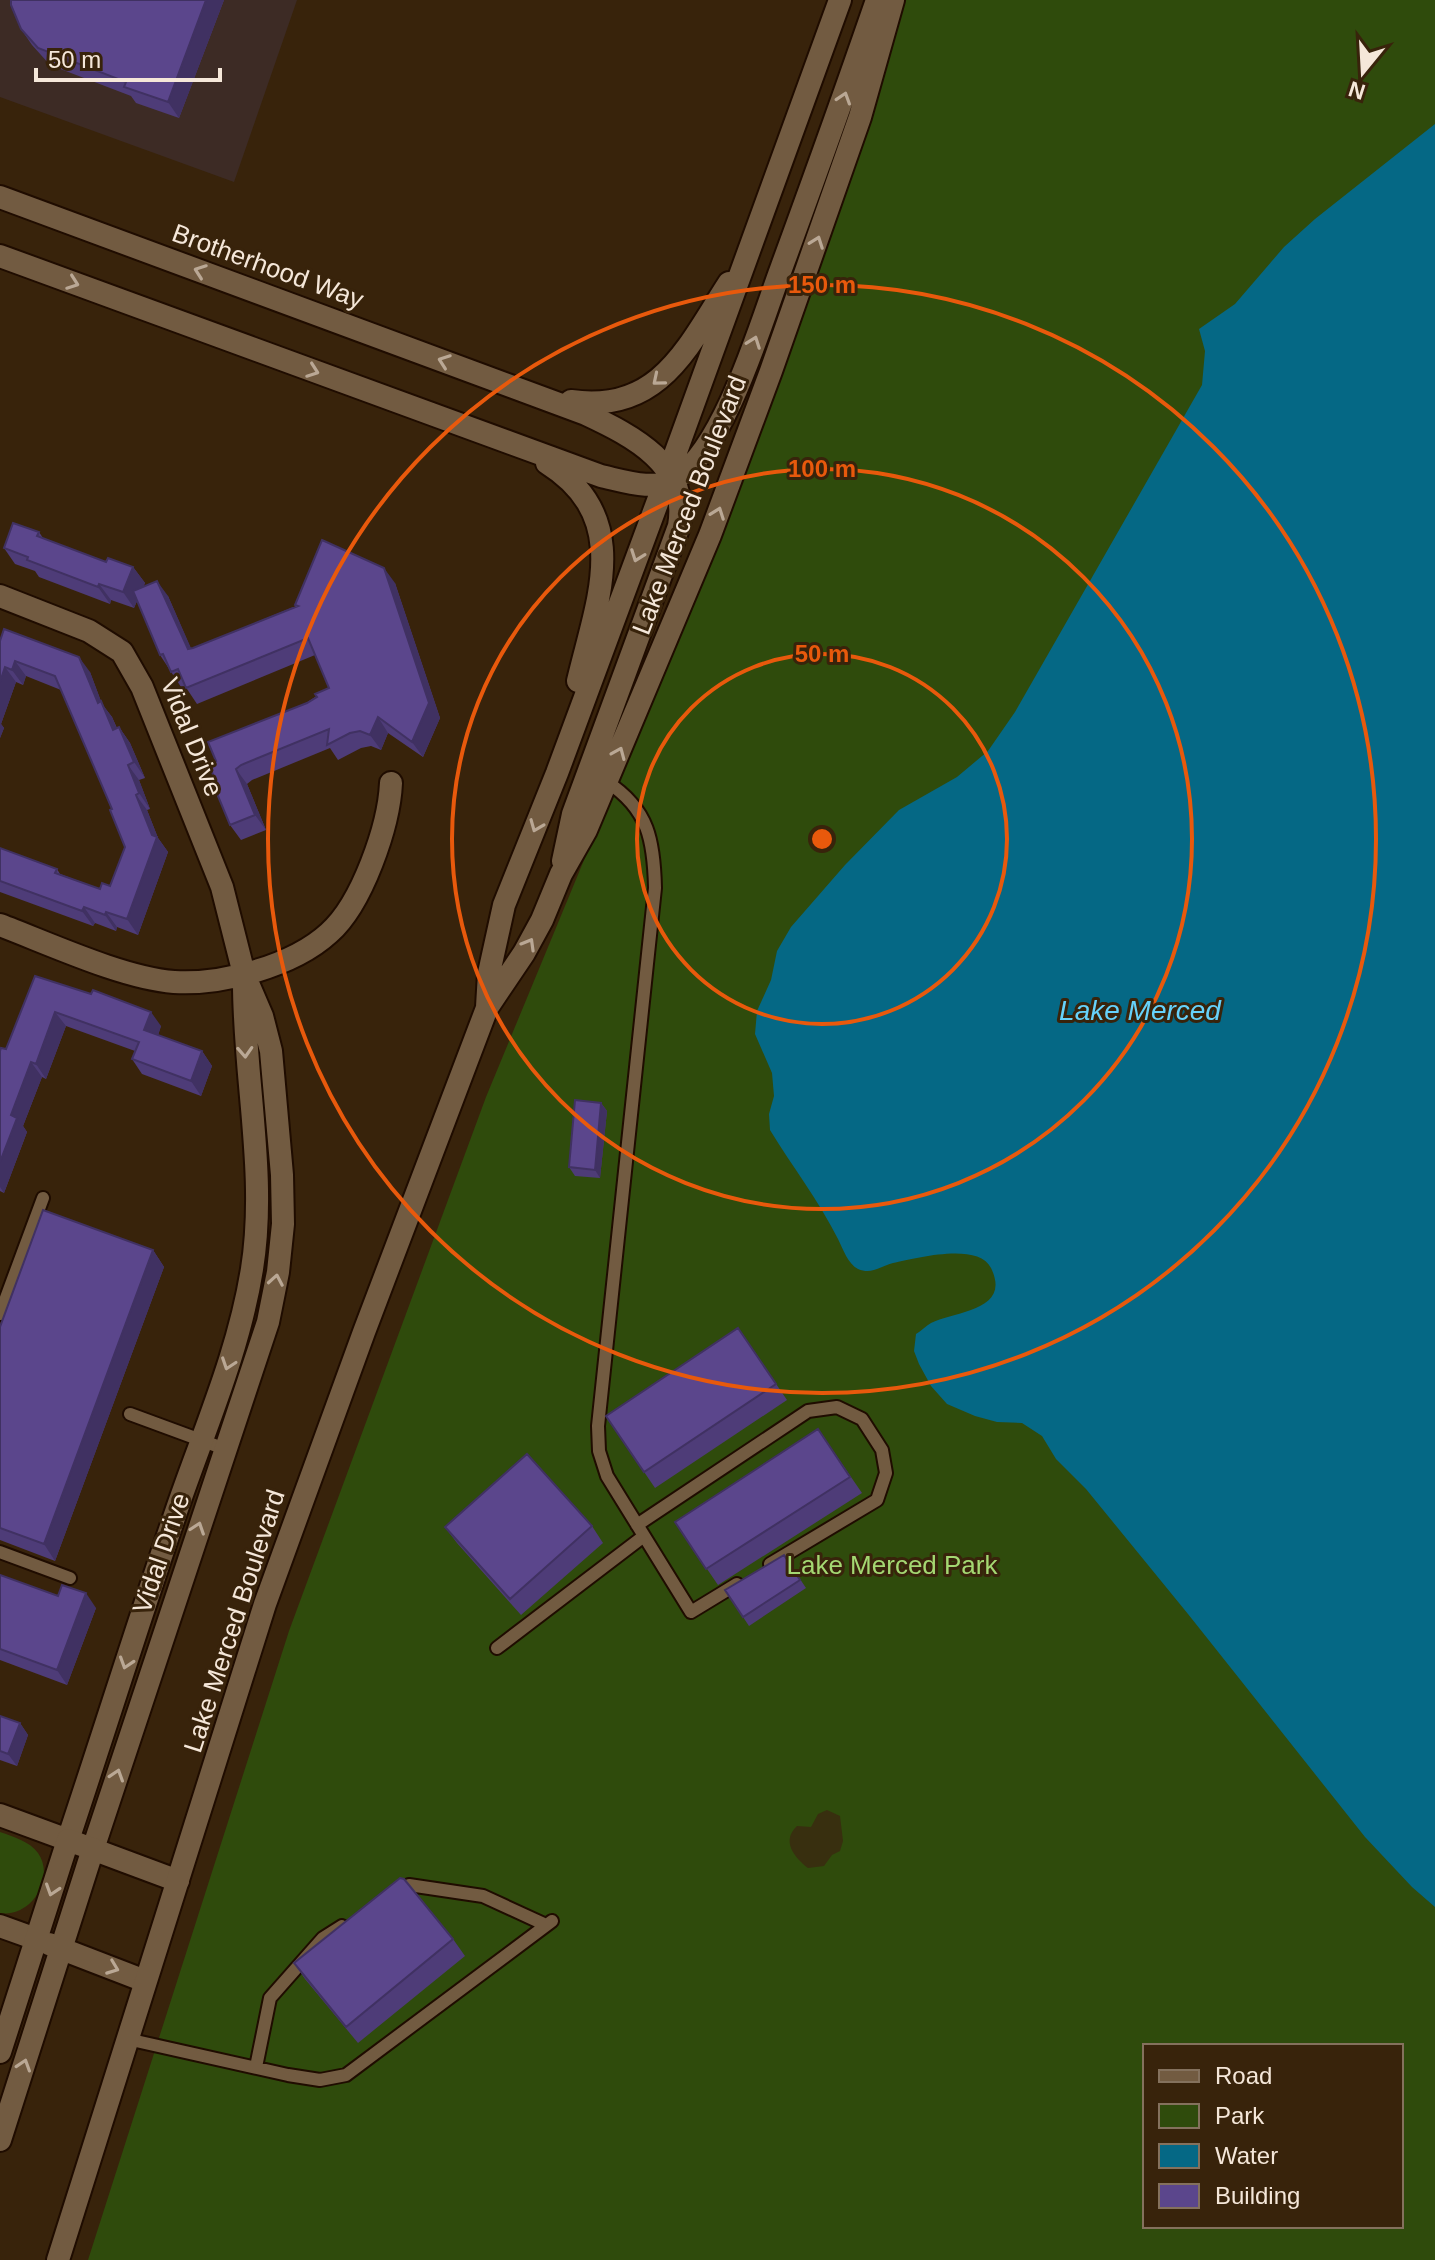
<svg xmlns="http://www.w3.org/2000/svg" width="1435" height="2260" font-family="Helvetica,sans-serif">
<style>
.education{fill:#3d2b25}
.green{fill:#2f4b0c;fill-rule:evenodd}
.sand{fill:#382f0f}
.water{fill:#056885}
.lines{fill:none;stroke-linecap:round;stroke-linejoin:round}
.service-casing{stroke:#1f0c00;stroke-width:16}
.minor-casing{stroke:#1f0c00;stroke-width:26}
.tertiary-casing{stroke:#1f0c00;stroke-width:26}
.secondary-casing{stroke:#1f0c00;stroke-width:26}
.service{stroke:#725b41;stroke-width:12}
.minor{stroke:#725b41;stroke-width:22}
.tertiary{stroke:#725b41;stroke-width:22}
.secondary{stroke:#725b41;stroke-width:22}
.wall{fill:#4e3c78}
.shaded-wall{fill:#403162}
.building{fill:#5b468c;stroke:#403162;stroke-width:2}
.oneway{stroke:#baa895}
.ring{fill:none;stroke:#e8590c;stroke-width:4}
.labels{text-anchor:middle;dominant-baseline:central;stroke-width:6;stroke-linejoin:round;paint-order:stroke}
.street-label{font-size:26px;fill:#f5e7d9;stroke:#38230b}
.park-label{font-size:26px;fill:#a4d872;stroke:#38230b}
.water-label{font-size:28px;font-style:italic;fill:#66d2fb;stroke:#38230b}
.centre{fill:#e8590c;stroke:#38230b;stroke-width:4}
.ring-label{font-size:24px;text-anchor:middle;font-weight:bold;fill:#e8590c;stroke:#38230b;stroke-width:6;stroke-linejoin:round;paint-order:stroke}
</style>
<rect width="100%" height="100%" fill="#38230b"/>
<!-- education -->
<path class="education" d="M 0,0 L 297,0 L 234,182 L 0,97 Z"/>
<!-- green -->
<path class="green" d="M 904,0 L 1435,0 L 1435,2260 L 88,2260 L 289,1631 L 486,1097 L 716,541 L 863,135 ZM 1145,2046 L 1401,2046 L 1401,2226 L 1145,2226 Z
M 0,1832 C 14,1837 29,1841 38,1853 C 56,1879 30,1918 0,1913 Z"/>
<!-- sand -->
<path class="sand" d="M 827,1810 L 840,1816 L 843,1841 L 840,1851 L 832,1855 L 824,1866 L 808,1868 C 794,1857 781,1841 797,1826 L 811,1827 L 818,1814 Z"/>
<!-- water -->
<path class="water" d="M 1435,124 L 1435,1907 L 1412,1887 L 1365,1837 L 1188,1614 L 1086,1489 L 1056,1459 L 1042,1436 L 1022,1423 L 997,1422 L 975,1416 L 947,1404 L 931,1386 L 919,1364 L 914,1351 L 916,1334 C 921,1331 926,1326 931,1323 C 955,1311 1012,1311 991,1268 C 978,1242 917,1258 893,1263 C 881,1266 872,1275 858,1269 C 848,1264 843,1249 838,1239 C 819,1201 792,1166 770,1130 L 769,1114 L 774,1096 L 772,1073 L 755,1034 L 757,1011 L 771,980 L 777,951 L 791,927 L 845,865 L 899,810 L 957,777 L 988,751 L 1015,712 L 1202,385 L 1205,351 L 1199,329 L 1235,304 L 1284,247 L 1315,219 Z"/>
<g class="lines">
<defs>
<path id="service" d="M 607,782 C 649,809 654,842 655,888 L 598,1426 L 599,1451 L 607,1476 L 691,1612 L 737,1584
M 0,1314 L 43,1198
M 130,1414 L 225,1449
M 637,1525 L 808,1411 L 837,1407 L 862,1419 L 882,1450 L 886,1473 L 877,1500 L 770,1564
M 0,1552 L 70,1578
M 497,1648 L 644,1536
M 395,1893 L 409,1885 L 483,1896 L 546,1925
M 127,2039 L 288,2075 L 320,2080 L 346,2075 L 552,1921
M 256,2067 L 270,1998 L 323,1938 L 342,1926"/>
<path id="minor" d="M 0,596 L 89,631 L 122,652 L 142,687 L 222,887 L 244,974 L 262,1016 L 271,1051 L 282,1175 L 283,1224 L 278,1272 L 268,1322 L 93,1849
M 0,925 C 50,944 123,978 174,982 C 222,985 293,966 329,933 C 362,904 389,826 391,783
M 0,1815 L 68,1840 C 105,1729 140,1617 178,1506 C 205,1428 239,1351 252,1269 C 267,1176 244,1078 244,984
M 0,1926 L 36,1939"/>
<path id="tertiary" d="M 49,1944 L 145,1981
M 0,2052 L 68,1840 L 178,1881
M 0,2140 L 93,1849"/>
<path id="secondary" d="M 0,197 L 586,414 C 633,436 690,465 679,526 L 573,814 L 563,861
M 0,256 L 601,476 C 624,481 655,492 677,478 C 725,447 761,323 781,269 C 814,179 846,90 877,0
M 571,401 C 660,414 688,346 729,283
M 547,463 C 634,518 597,600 578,681
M 487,1007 L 489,973 L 504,905 L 557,773 L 669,471 L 840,0
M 58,2260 L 265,1604 L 364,1332 L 487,1008 L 524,953 L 542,920 L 561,874 L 586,830 L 710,535 L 771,371 L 860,117 L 893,0"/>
</defs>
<!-- service casing -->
<use href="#service" class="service-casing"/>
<!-- minor casing -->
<use href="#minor" class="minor-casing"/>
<!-- tertiary casing -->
<use href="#tertiary" class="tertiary-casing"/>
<!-- secondary casing -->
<use href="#secondary" class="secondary-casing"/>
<!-- service -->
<use href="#service" class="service"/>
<!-- minor -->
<use href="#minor" class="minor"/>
<!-- tertiary -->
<use href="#tertiary" class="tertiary"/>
<!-- secondary -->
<use href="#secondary" class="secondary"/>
</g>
<!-- wall -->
<path class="wall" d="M 224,0 L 179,118 L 136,103 L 131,96 L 50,65 L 32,45 L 21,29 Z
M 39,532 L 43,538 L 106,562 L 133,567 L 145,583 L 143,587 L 168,596 L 191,649 L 296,606 L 295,605 L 395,583 L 440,718 L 423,757 L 388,733 L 381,750 L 371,746 L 361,748 L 338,760 L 330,748 L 252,780 L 247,784 L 266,830 L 241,840 L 230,825 L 216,783 L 216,761 L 329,688 L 315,655 L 197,704 L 185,686 L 181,687 L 160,655 L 137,601 L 134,608 L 111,600 L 110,604 L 39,577 L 35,571 L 15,564 L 4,548 Z
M 0,641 L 90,672 L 102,704 L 112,717 L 117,728 L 119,727 L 130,743 L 145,778 L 139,780 L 150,809 L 147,810 L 158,838 L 168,852 L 138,935 L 117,927 L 116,931 L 95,923 L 93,926 L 0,892 L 0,848 L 57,869 L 60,874 L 100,889 L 110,886 L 125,847 L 112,809 L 61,690 L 26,676 L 23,685 L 16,682 L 1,724 L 4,728 L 0,738 Z
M 35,976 L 161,1026 L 158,1035 L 202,1051 L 212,1066 L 201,1096 L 142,1074 L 132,1059 L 135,1051 L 66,1026 L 46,1079 L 42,1077 L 23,1126 L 27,1132 L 4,1193 L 0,1191 L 0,1051 L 6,1049 Z
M 601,1103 L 607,1111 L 600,1178 L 575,1176 L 569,1167 Z
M 153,1250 L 164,1267 L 55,1561 L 0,1540 L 0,1327 Z
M 738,1328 L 787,1400 L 655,1488 L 606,1416 Z
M 818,1429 L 862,1493 L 718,1585 L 675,1522 Z
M 592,1526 L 603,1543 L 521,1615 L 457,1543 L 445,1527 Z
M 784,1555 L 806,1588 L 749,1626 L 725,1590 Z
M 0,1575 L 58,1596 L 96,1608 L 67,1685 L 0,1660 Z
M 0,1716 L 20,1723 L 28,1735 L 17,1766 L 0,1760 Z
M 453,1939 L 465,1956 L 358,2043 L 305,1979 L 294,1963 Z"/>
<!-- shaded-wall -->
<path class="shaded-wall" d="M 206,0 L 224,0 L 179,118 L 168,102 Z
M 133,567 L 145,583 L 134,608 L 123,592 Z
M 384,568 L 395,583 L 440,718 L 423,757 L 412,742 Z
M 157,581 L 168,596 L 198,664 L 188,649 Z
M 99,584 L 111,600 L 110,604 L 98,587 Z
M 79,657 L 90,672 L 102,704 L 112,717 L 124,745 L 98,703 Z
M 15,661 L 26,676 L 23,685 L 12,670 Z
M 5,667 L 16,682 L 1,724 L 4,728 L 0,738 L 0,682 Z
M 378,717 L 388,733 L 381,750 L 370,735 Z
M 119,727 L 130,743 L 145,778 L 134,762 Z
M 128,765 L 139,780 L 150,809 L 139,793 Z
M 236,769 L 247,784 L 266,830 L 255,815 Z
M 136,795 L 147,810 L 158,838 L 168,852 L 138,935 L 127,919 L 152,835 Z
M 84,907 L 95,923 L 93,926 L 82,911 Z
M 106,912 L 117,927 L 116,931 L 105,915 Z
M 55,1012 L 66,1026 L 46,1079 L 36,1064 Z
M 151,1012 L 161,1026 L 155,1045 L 144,1030 Z
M 202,1051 L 212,1066 L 201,1096 L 191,1081 Z
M 31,1062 L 42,1077 L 23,1126 L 27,1132 L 4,1193 L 0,1187 L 0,1162 L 11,1115 Z
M 601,1103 L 607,1111 L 600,1178 L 595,1170 Z
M 153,1250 L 164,1267 L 55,1561 L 44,1544 Z
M 86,1593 L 96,1608 L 67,1685 L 57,1670 Z
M 20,1723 L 28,1735 L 17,1766 L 8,1754 Z"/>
<!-- building -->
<path class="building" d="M 11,0 L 206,0 L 168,102 L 124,87 L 126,82 L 38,48 L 21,29 L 11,5 Z
M 13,523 L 39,532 L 37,536 L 106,562 L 108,558 L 133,567 L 123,592 L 99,584 L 98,587 L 27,560 L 28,557 L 4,548 Z
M 322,540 L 384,568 L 429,703 L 412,742 L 378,717 L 370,735 L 360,731 L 350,733 L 327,745 L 329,729 L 241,765 L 236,769 L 255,815 L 230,825 L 213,784 L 216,783 L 209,764 L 216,761 L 208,742 L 307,703 L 317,697 L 315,694 L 329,688 L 308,638 L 186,688 L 178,669 L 171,672 L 163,654 L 160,655 L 133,591 L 157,581 L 188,649 L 193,648 L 298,606 L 295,605 Z
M 4,629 L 79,657 L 98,703 L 101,701 L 113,730 L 119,727 L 134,762 L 128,765 L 139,793 L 136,795 L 152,835 L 157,837 L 127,919 L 106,912 L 105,915 L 84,907 L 82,911 L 0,881 L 0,848 L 57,869 L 55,873 L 100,889 L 102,883 L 110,886 L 125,847 L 110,810 L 112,809 L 55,676 L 15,661 L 12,670 L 5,667 L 0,682 L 0,641 Z
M 35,976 L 91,994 L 93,990 L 151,1012 L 144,1030 L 202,1051 L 191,1081 L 132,1059 L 139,1042 L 55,1012 L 36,1064 L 31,1062 L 11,1115 L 17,1118 L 0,1162 L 0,1051 L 1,1048 L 6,1049 Z
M 575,1100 L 601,1103 L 595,1170 L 569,1167 Z
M 43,1210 L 153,1250 L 44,1544 L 0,1528 L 0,1327 Z
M 738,1328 L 776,1384 L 644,1472 L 606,1416 Z
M 818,1429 L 850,1477 L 706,1569 L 675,1522 Z
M 527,1454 L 592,1526 L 510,1599 L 445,1527 Z
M 784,1555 L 800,1580 L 743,1617 L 725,1590 Z
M 0,1575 L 58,1596 L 62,1585 L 86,1593 L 57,1670 L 0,1649 Z
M 0,1716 L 20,1723 L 8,1754 L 0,1751 Z
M 400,1878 L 404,1879 L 453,1939 L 346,2027 L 294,1963 Z"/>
<!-- one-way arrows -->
<defs><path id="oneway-chevron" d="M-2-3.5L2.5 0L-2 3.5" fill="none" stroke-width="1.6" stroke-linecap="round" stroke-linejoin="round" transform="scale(2)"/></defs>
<g class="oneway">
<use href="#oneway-chevron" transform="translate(844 98) rotate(-72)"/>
<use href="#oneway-chevron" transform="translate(817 242) rotate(-70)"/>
<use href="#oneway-chevron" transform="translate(200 271) rotate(-160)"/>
<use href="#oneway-chevron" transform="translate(73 283) rotate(20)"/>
<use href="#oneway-chevron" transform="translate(754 342) rotate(-70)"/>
<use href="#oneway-chevron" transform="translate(444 361) rotate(-160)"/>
<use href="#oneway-chevron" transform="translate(313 371) rotate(20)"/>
<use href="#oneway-chevron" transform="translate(658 380) rotate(140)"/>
<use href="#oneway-chevron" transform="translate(718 513) rotate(-70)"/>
<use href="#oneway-chevron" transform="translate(637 556) rotate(110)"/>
<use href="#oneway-chevron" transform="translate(619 753) rotate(-67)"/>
<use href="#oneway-chevron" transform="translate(536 826) rotate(112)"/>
<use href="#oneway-chevron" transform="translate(529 944) rotate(-60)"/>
<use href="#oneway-chevron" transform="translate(245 1052) rotate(87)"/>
<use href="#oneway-chevron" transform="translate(276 1280) rotate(-80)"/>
<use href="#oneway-chevron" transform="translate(228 1364) rotate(109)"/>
<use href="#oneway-chevron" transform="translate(198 1528) rotate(-71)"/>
<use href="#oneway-chevron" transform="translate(126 1663) rotate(108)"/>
<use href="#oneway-chevron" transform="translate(117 1775) rotate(-72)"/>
<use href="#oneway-chevron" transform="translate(52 1890) rotate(108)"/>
<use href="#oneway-chevron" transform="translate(113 1968) rotate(21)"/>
<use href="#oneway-chevron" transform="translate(24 2065) rotate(-72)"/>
</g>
<!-- distance rings -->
<g class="ring">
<circle cx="822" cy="839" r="185"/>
<circle cx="822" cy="839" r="370"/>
<circle cx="822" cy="839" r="554"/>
</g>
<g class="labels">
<!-- street labels -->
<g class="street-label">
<text transform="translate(268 266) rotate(20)">Brotherhood Way</text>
<text transform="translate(689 505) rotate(-69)">Lake Merced Boulevard</text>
<text transform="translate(192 737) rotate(68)">Vidal Drive</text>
<text transform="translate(161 1553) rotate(-71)">Vidal Drive</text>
<text transform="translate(234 1621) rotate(-72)">Lake Merced Boulevard</text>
</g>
<!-- park labels -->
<g class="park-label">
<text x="892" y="1565">Lake Merced Park</text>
</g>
<!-- water labels -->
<g class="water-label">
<text x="1140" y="1010">Lake Merced</text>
</g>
</g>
<circle cx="822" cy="839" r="12" class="centre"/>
<g class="ring-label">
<text x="822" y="293">150 m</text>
<text x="822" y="477">100 m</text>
<text x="822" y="662">50 m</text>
</g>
<!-- legend -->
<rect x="1143" y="2044" width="260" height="184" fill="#38230b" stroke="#84715d" stroke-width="2"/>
<rect x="1159" y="2070" width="40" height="12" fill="#725b41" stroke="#84715d" stroke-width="2"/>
<text x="1215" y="2084" font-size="24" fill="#f5e7d9">Road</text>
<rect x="1159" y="2104" width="40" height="24" fill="#2f4b0c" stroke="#84715d" stroke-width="2"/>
<text x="1215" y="2124" font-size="24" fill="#f5e7d9">Park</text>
<rect x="1159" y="2144" width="40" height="24" fill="#056885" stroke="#84715d" stroke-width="2"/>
<text x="1215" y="2164" font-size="24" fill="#f5e7d9">Water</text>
<rect x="1159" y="2184" width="40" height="24" fill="#5b468c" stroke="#84715d" stroke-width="2"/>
<text x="1215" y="2204" font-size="24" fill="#f5e7d9">Building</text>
<!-- north arrow -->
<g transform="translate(1363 72) rotate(198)" stroke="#38230b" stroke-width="6" paint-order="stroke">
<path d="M0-6L14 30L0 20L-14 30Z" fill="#f5e7d9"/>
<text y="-12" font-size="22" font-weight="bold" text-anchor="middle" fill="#f5e7d9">N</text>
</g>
<!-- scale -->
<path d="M36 68v12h184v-12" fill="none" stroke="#f5e7d9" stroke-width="4"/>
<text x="48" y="68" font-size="24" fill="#f5e7d9" stroke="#38230b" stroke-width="6" paint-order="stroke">50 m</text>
</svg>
